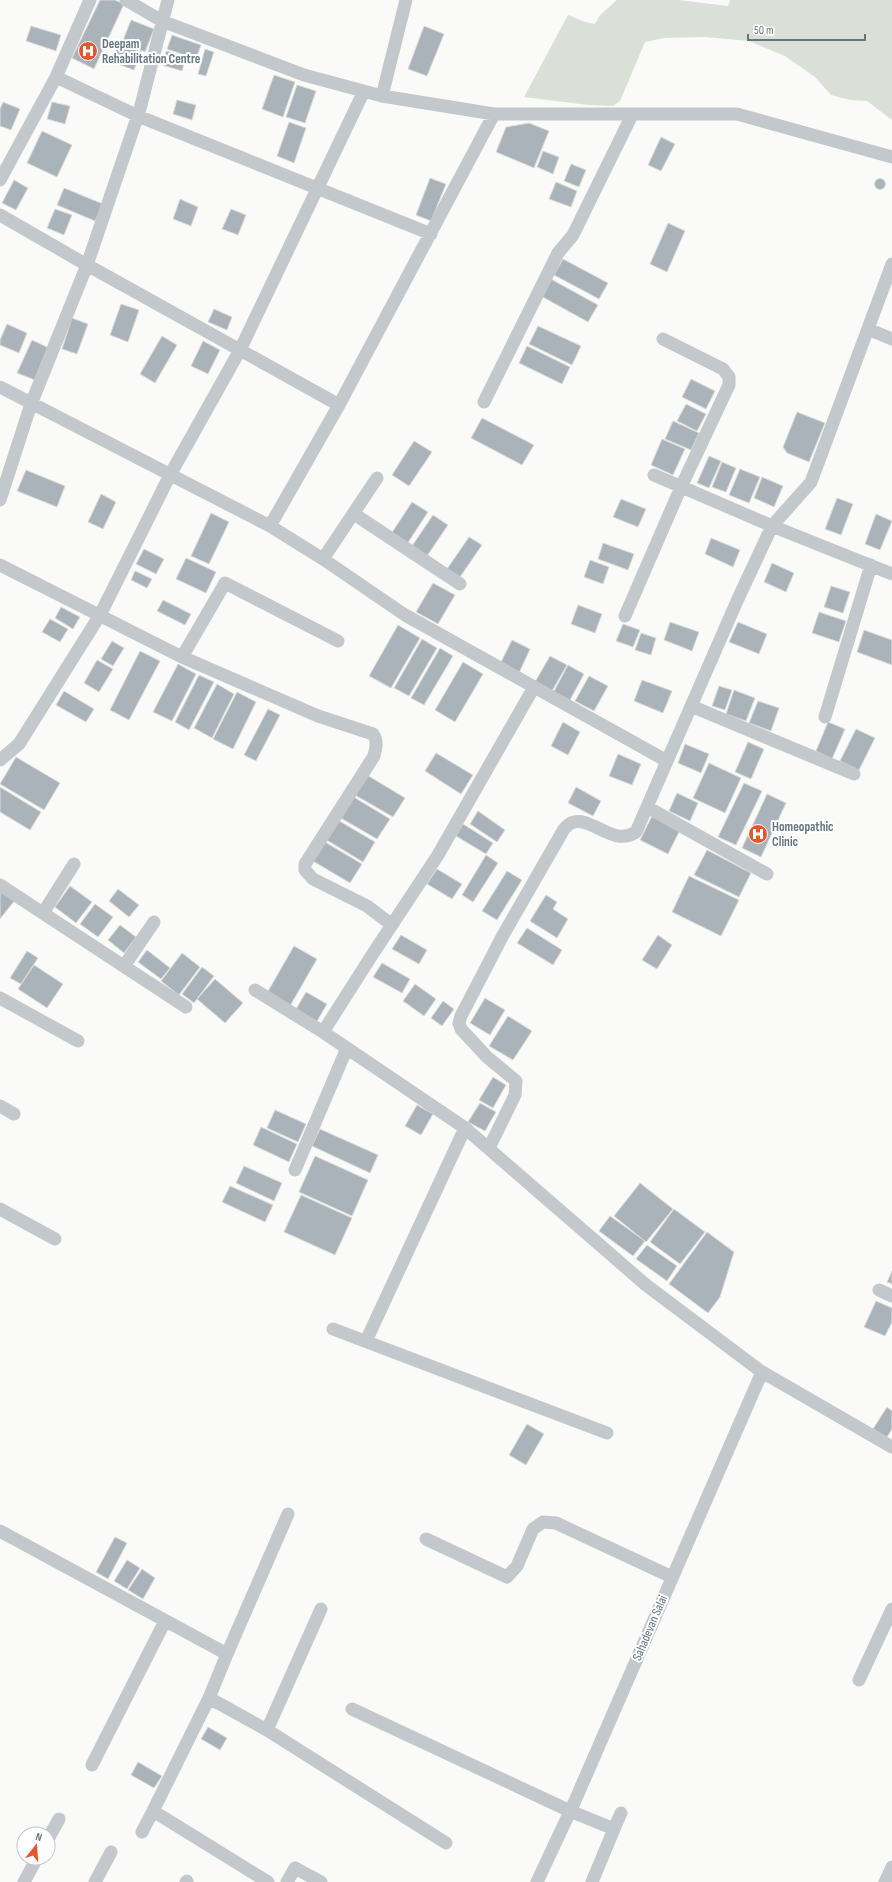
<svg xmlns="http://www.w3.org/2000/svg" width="892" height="1882" font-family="'Sofia Sans Condensed',sans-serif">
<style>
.green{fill:#dadfd7}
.building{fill:#aab3b9;stroke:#dcdcda}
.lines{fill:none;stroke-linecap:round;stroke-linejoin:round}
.minor{stroke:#c3c8cc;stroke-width:13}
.labels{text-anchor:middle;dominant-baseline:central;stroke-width:4;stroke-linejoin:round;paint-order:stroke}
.poi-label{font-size:13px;font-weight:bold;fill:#657683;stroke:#fff;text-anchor:start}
.street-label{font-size:13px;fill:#657683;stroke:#fff}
</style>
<rect width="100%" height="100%" fill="#fafaf8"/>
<!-- green -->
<path class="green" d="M 617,0 L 678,0 L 728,6 L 730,0 L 892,0 L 892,120 L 867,101 L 850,100 L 831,95 L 815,77 L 785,56 L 749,41 L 705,37 L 664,38 L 645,42 L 620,101 L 613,106 L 588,105 L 524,97 L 568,15 L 585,22 L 595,24 L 600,15 Z"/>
<!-- building -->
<path class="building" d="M 100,0 L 115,0 L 124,4 L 94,69 L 72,58 Z
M 131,20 L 154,29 L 145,52 L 122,43 Z
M 31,26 L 61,35 L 56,51 L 26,41 Z
M 424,26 L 444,34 L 427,76 L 408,69 Z
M 172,35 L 201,45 L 196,59 L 167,49 Z
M 118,44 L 141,52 L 134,70 L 112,62 Z
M 205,49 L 214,52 L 206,76 L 198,74 Z
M 166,51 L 186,57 L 182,71 L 162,65 Z
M 274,75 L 295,82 L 283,117 L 262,109 Z
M 297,85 L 316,91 L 305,123 L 286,117 Z
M 177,100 L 196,105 L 192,120 L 173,114 Z
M 3,102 L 20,109 L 11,130 L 0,126 L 0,109 Z
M 52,102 L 70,106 L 65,124 L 47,119 Z
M 289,122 L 306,128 L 294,163 L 277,156 Z
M 529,123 L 549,131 L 534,168 L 496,152 L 506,127 Z
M 42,131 L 72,145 L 57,177 L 27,163 Z
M 661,137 L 675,144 L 661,171 L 648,165 Z
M 543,151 L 559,157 L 553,174 L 537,167 Z
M 571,164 L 586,170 L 579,187 L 564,181 Z
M 430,178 L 446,184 L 431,221 L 416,215 Z
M874.5 184a5.5 5.5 0 1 1 11 0a5.5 5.5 0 1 1-11 0Z
M 14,180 L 28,188 L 16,210 L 2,203 Z
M 556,182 L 577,191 L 571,207 L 549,199 Z
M 64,188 L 103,204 L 95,221 L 57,205 Z
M 180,199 L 198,207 L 191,226 L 173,219 Z
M 55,209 L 72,215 L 64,235 L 47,228 Z
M 231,209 L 246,215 L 238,235 L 222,229 Z
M 668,223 L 685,231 L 667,272 L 650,264 Z
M 563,259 L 608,283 L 599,299 L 554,275 Z
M 549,278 L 598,305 L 588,322 L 539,295 Z
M 121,304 L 139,310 L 128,342 L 110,335 Z
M 214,309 L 232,317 L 227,330 L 208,322 Z
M 72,318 L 88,324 L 77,354 L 62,349 Z
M 7,324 L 27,333 L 19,353 L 0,345 L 0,340 Z
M 538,326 L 581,346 L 572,365 L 529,344 Z
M 162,336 L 177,345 L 155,383 L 140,374 Z
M 32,340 L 49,348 L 35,380 L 17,373 Z
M 203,341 L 220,350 L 208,374 L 191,366 Z
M 527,346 L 570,367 L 562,384 L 519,363 Z
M 691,379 L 715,391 L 706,409 L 682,397 Z
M 686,404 L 706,414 L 697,431 L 677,421 Z
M 797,412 L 825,423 L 809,462 L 787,453 L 783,447 Z
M 482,418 L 534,445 L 522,465 L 471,438 Z
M 673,421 L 699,433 L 691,450 L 665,439 Z
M 662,439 L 685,449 L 673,475 L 651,465 Z
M 414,441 L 432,452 L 409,486 L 392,475 Z
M 709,456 L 721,461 L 709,488 L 697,483 Z
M 722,462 L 736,468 L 726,492 L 712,487 Z
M 740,469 L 760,477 L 749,503 L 729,495 Z
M 26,470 L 65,486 L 57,507 L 17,491 Z
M 762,477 L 783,486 L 774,507 L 754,498 Z
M 101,494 L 116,502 L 103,529 L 88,522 Z
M 837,498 L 853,504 L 841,535 L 825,529 Z
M 621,499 L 646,509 L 638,527 L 613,517 Z
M 412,502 L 428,512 L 407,544 L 391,534 Z
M 211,513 L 229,522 L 209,564 L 191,556 Z
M 876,514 L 892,521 L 880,550 L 865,544 Z
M 433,515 L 448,525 L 427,556 L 412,546 Z
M 469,537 L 482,545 L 460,577 L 447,569 Z
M 711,538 L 740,550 L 733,567 L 705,554 Z
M 603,543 L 634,554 L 628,570 L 598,559 Z
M 144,549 L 164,559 L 156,574 L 136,564 Z
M 186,558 L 216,572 L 206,593 L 176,579 Z
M 590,560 L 609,567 L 603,584 L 584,577 Z
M 772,563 L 794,573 L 786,592 L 764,582 Z
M 135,571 L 152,579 L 147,588 L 131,580 Z
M 433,583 L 455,595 L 438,624 L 416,612 Z
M 831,586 L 850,592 L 843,613 L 824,607 Z
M 163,600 L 191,614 L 185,625 L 157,611 Z
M 578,605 L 602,614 L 595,633 L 571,624 Z
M 61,607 L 80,617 L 73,629 L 55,618 Z
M 819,612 L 846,621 L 839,642 L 812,633 Z
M 50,619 L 68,629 L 60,642 L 42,632 Z
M 670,622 L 699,632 L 692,651 L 664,640 Z
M 738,622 L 767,634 L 759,654 L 729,642 Z
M 623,624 L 640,630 L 633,647 L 616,641 Z
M 398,625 L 420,638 L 391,688 L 369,676 Z
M 864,630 L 892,640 L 892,665 L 857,652 Z
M 641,633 L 656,638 L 651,655 L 635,650 Z
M 422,639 L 437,648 L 409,696 L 394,688 Z
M 512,640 L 530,649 L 519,673 L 500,664 Z
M 112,641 L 124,648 L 113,666 L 101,659 Z
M 440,648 L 453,656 L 424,705 L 411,698 Z
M 140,651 L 160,661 L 129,720 L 110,710 Z
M 550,656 L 567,665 L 552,691 L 535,682 Z
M 97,660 L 113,669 L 99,692 L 84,683 Z
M 463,662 L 483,674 L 455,722 L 435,710 Z
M 178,664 L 196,674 L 172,721 L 153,712 Z
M 568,665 L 584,674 L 569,702 L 553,693 Z
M 199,675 L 214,682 L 189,730 L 175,722 Z
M 589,676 L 608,686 L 594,711 L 575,701 Z
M 642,680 L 672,691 L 663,713 L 634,701 Z
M 217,684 L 234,694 L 212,738 L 194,728 Z
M 719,686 L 732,690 L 725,710 L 712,706 Z
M 734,690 L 755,698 L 746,721 L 726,714 Z
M 64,691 L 94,709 L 86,722 L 56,705 Z
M 237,692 L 256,702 L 233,749 L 213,739 Z
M 758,701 L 779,708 L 771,731 L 749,723 Z
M 268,709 L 280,715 L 256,761 L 244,755 Z
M 563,722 L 580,732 L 568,755 L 551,746 Z
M 828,722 L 845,729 L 832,759 L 816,751 Z
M 856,729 L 875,738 L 859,770 L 840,761 Z
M 748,742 L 764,749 L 751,779 L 735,772 Z
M 685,744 L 709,754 L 701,773 L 678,763 Z
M 436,753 L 473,775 L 461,794 L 425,771 Z
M 618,754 L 641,764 L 632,785 L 609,776 Z
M 16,757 L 60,783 L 44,810 L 0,784 Z
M 709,763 L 741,778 L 725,813 L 693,798 Z
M 367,775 L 405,798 L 393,817 L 355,795 Z
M 744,783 L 762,791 L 736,845 L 718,837 Z
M 0,787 L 41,812 L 30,830 L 0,812 Z
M 576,787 L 601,801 L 593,816 L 568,803 Z
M 677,793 L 698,803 L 690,821 L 669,811 Z
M 767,794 L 786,803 L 761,857 L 742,848 Z
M 352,796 L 390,819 L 377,839 L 339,817 Z
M 478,811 L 505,830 L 497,842 L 470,824 Z
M 652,816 L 680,830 L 668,854 L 640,840 Z
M 336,819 L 375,842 L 363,862 L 325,839 Z
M 463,824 L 493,843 L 486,854 L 456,836 Z
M 325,842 L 362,864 L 350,883 L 313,861 Z
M 707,850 L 751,873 L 739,897 L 694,875 Z
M 486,855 L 498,863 L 473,902 L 462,895 Z
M 437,869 L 462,884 L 452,899 L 427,884 Z
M 507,871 L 522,880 L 497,920 L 482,911 Z
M 689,876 L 739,900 L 721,936 L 672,912 Z
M 70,886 L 92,902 L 76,923 L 55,907 Z
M 0,889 L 15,900 L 0,919 Z
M 118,889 L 139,905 L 129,917 L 109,901 Z
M 546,895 L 557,902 L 553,909 L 568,919 L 557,938 L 530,921 Z
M 95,904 L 113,917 L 98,937 L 80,924 Z
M 120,925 L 136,937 L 124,953 L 108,940 Z
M 527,928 L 562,950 L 553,965 L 517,943 Z
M 401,935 L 427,950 L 419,964 L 392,949 Z
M 658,935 L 672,945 L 657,969 L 642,960 Z
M 294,946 L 317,959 L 290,1006 L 267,993 Z
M 147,950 L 170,968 L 161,979 L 138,962 Z
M 27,951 L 38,958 L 21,984 L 10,978 Z
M 182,953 L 200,967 L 179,995 L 161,981 Z
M 382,963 L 410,979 L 402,993 L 373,977 Z
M 34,965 L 63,984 L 47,1008 L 18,989 Z
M 202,967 L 214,976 L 194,1003 L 182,994 Z
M 215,979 L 243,1003 L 225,1023 L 197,999 Z
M 415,984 L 436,999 L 424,1016 L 403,1001 Z
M 306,992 L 327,1004 L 316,1023 L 295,1011 Z
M 485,998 L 505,1010 L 490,1035 L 470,1023 Z
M 443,1001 L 454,1009 L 442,1026 L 431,1018 Z
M 508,1016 L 532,1031 L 513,1060 L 489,1046 Z
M 493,1077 L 506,1085 L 493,1108 L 479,1100 Z
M 480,1103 L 496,1112 L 485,1131 L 468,1122 Z
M 417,1105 L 433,1114 L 421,1135 L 405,1126 Z
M 275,1110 L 306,1124 L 298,1142 L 267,1128 Z
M 261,1127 L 297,1144 L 289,1162 L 253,1145 Z
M 320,1129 L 378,1155 L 370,1173 L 312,1146 Z
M 315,1156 L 368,1180 L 352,1216 L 299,1192 Z
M 244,1166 L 282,1183 L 274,1201 L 236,1183 Z
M 640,1183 L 673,1209 L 646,1242 L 614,1216 Z
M 230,1186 L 273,1205 L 265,1222 L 222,1202 Z
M 301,1195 L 352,1218 L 335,1255 L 284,1232 Z
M 674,1209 L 705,1232 L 680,1264 L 650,1242 Z
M 610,1216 L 645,1241 L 633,1256 L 599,1231 Z
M 707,1232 L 734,1252 L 720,1297 L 708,1313 L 669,1284 Z
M 647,1245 L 677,1266 L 667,1281 L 636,1259 Z
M 892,1271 L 892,1284 L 887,1282 Z
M 876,1301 L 892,1308 L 892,1322 L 885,1336 L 864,1327 Z
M 887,1407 L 892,1411 L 892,1429 L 887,1437 L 873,1429 Z
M 527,1424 L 544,1434 L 526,1465 L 509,1455 Z
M 115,1537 L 127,1543 L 108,1579 L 96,1572 Z
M 127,1560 L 140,1568 L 127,1589 L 114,1581 Z
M 142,1569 L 155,1578 L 143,1599 L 128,1590 Z
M 208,1727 L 227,1738 L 220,1750 L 201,1739 Z
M 138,1762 L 162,1776 L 154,1788 L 131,1775 Z"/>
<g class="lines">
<!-- minor -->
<path class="minor" d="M 126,0 L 162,21 L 304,75 L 382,96 L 494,114 L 737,114 L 892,157
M 56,77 L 138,116 L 431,234
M 382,96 L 406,0
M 0,180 L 56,77 L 90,0
M 0,215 L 87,265 L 140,109 L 168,0
M 868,329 L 892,339
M 0,387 L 270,526 L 323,559 L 377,478
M 484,402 L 558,253 L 573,235 L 632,115
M 654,475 L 772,526 L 892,574
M 0,500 L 31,404 L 87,265 L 339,405
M 354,514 L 460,584
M 270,526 L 339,405 L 494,114
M 323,559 L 405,615 L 667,761
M 0,565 L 182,657 L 318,716 L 373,734 C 378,742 376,747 374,756 L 305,864 L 305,870 L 313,879 L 367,906 L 392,925
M 625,616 L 681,487 L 729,385 L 729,377 L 723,369 L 663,339
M 182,657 L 225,583 L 338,641
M 691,706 L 854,774
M 825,717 L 871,565
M 0,760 L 19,744 L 100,615 L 170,475 L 240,350 L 364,91
M 647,807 L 767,874
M 0,885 L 186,1007
M 43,913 L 74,864
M 124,966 L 154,922
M 255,990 L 323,1032 L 465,1128 L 646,1285 L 762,1372 L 892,1447
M 0,998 L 78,1041
M 323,1032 L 374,952 L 438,855 L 534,687
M 0,1106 L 14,1114
M 489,1148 L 515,1095 L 516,1081 L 487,1057 L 461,1029 L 459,1023 L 461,1016 L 502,937 L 564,829 C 566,827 569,824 571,823 C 591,814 612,848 636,832 L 737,601 L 772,526 L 811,482 L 892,264
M 295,1170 L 347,1048
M 0,1209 L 55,1239
M 879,1290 L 892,1296
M 333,1329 L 607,1433
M 366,1341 L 465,1128
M 0,1531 L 227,1654
M 426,1539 L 507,1577 L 517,1566 L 533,1529 L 543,1522 L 556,1523 L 672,1577
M 859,1680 L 892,1609
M 209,1698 L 267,1730 L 446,1843
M 352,1709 L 570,1811 L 614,1829 L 592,1882
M 267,1730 L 321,1609
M 92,1765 L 165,1621
M 614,1829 L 621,1813
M 142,1832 L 153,1811
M 48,1839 L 59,1819
M 24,1882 L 37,1858
M 95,1882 L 111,1852
M 186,1882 L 187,1881
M 268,1882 L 153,1811 L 209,1698 L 227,1654 L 288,1514
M 287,1882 L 295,1868 L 321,1882
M 537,1882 L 574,1803 L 762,1372
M 885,1882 L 892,1867"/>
</g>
<!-- icons -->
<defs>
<symbol id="hospital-disc" viewBox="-11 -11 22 22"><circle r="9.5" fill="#e4572e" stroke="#fff"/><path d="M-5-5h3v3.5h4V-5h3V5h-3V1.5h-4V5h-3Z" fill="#fff"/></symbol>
</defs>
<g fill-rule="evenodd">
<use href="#hospital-disc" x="77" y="40" width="22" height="22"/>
<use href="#hospital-disc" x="747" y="823" width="22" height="22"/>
</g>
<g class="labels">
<!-- poi labels -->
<g class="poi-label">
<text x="102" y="44">Deepam<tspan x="102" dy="15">Rehabilitation Centre</tspan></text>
<text x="772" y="827">Homeopathic<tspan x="772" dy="15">Clinic</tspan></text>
</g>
<!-- street labels -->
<g class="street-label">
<text transform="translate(650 1628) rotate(-67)">Sahadevan Salai</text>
</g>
</g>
<!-- north arrow -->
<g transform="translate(36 1846) rotate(17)"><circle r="19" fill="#ffffff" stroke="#c1c8cd"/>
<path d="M0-3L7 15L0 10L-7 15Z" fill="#e4572e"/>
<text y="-6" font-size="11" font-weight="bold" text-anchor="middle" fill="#657683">N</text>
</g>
<!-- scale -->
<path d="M748 34v6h117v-6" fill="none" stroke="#657683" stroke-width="2"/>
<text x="754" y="34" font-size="12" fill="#657683" stroke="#ffffff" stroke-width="3" paint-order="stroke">50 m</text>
</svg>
